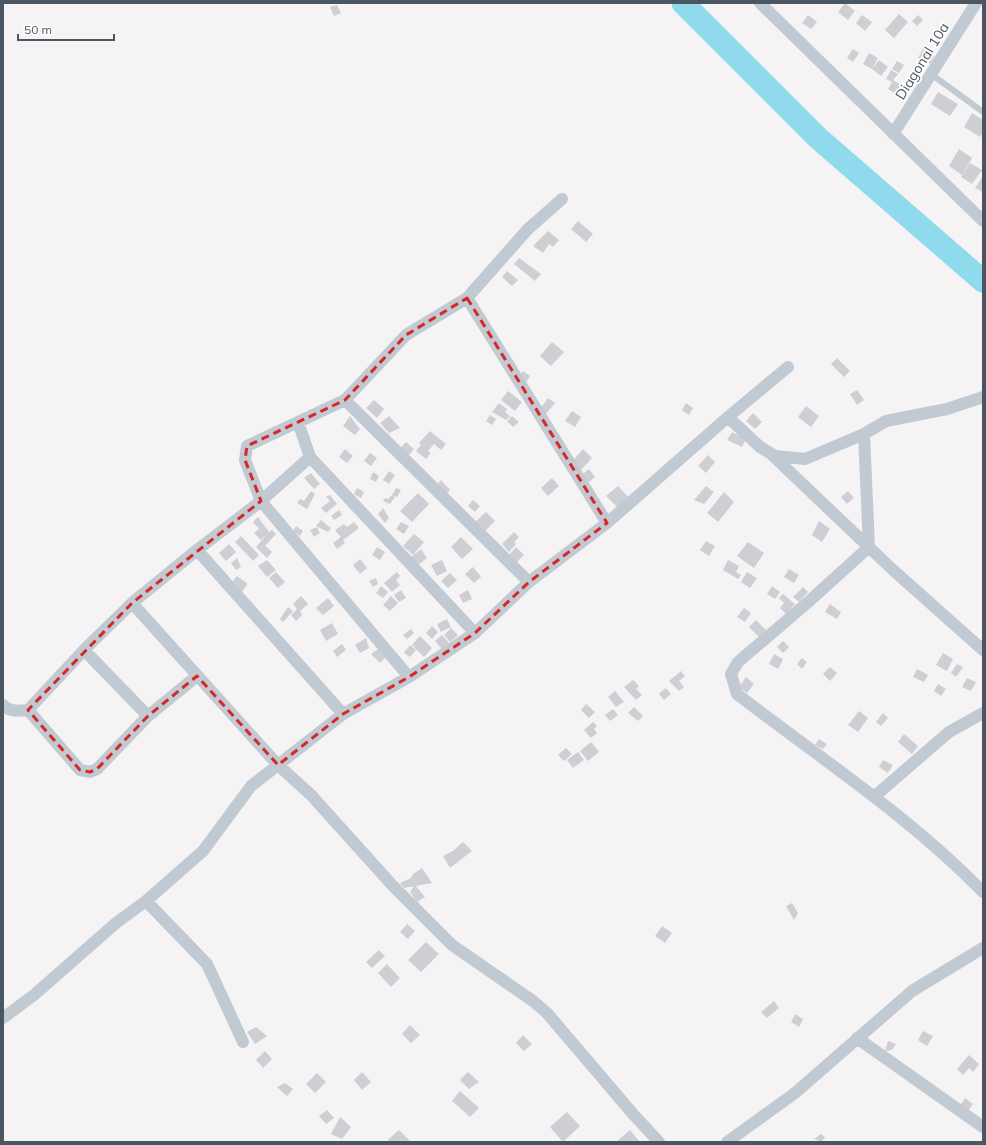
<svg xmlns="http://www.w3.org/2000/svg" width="986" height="1145" font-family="Mulish,sans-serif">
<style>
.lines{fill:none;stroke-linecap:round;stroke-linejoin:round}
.river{stroke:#90daee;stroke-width:23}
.building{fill:#cdcfd5}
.service{stroke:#c1cad2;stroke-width:6}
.minor{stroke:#c1cad2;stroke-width:12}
.marked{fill:none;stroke:#d62828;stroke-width:3;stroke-dasharray:8 5;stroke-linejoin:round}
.labels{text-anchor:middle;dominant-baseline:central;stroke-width:3.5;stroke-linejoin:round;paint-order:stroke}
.street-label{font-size:14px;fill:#4a5661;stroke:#fff}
</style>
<rect width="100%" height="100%" fill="#f5f3f3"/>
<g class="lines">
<!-- river -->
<path class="river" d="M 683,3 L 818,138 L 983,281"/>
</g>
<!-- building -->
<path class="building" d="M 845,3 L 855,11 L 848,20 L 838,12 Z
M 337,5 L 341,13 L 334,16 L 330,7 Z
M 899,14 L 908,22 L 894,38 L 885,30 Z
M 808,15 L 817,22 L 811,29 L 802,23 Z
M 862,15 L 872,22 L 865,31 L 856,23 Z
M 918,15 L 923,20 L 917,26 L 912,21 Z
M 853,49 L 859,53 L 853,62 L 847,58 Z
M 923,49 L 934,56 L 930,64 L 918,58 Z
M 869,53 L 878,58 L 872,69 L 863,64 Z
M 879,60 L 888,67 L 881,76 L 872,69 Z
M 897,61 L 904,65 L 899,73 L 892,69 Z
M 891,70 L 898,74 L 893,80 L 901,85 L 896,94 L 888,89 L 892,82 L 886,79 Z
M 938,92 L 958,104 L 950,116 L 931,104 Z
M 972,113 L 983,120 L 983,132 L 980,137 L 964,127 Z
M 959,149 L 972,158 L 962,175 L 949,166 Z
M 970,163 L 982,170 L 972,184 L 961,177 Z
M 983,176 L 983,192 L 975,188 Z
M 578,221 L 593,234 L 586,242 L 571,229 Z
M 548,231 L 559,240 L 553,247 L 549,244 L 543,253 L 533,246 Z
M 519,258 L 541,274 L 535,281 L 514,264 Z
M 507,271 L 518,280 L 512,286 L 502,277 Z
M 552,342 L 564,352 L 551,366 L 540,356 Z
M 837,358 L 850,371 L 844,377 L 831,364 Z
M 523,371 L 530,376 L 525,384 L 517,378 Z
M 857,390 L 864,400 L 857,405 L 850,394 Z
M 508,391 L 522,402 L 515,411 L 501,400 Z
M 548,398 L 555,403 L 546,414 L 540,409 Z
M 374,400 L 384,409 L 377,418 L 366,408 Z
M 499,403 L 507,409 L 505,412 L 510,416 L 506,420 L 492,412 Z
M 686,403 L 693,408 L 689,415 L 682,410 Z
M 806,406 L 819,416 L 811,427 L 798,417 Z
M 572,411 L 581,417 L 575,427 L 565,421 Z
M 753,413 L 762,422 L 755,429 L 746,421 Z
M 490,415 L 496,419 L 492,425 L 486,421 Z
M 350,416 L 360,429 L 355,435 L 343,426 Z
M 389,416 L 400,428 L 389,433 L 380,423 Z
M 512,416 L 519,422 L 513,427 L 507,421 Z
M 430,431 L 446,444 L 441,450 L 434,444 L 428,451 L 431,453 L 426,459 L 416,451 L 421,445 L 419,443 Z
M 732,432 L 746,439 L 742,447 L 727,440 Z
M 406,442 L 414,449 L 409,455 L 400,448 Z
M 345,449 L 353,456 L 347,463 L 339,457 Z
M 583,449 L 592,458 L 580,471 L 571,463 Z
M 370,453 L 377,458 L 371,466 L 364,461 Z
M 708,455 L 715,462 L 706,473 L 698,466 Z
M 589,469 L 595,477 L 589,482 L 583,474 Z
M 389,471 L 395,475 L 389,484 L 383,480 Z
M 373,472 L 379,476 L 376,482 L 370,479 Z
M 311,473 L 320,484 L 314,489 L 304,478 Z
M 552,478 L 559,486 L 548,496 L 541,488 Z
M 441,480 L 450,490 L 446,494 L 437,485 Z
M 618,486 L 630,499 L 619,509 L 606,496 Z
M 706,486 L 714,492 L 704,504 L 694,500 Z
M 357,488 L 364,492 L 361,498 L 354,494 Z
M 396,488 L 401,490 L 397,497 L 392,495 Z
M 311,491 L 315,494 L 307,509 L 297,503 L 300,499 L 304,501 Z
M 848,491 L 854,498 L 847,504 L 841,497 Z
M 724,492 L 734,502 L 718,522 L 707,513 Z
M 418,493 L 429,504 L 412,522 L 400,511 Z
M 330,495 L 337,504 L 326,513 L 321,508 L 330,501 L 326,497 Z
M 392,495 L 395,497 L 390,504 L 383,501 L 385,498 L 388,499 Z
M 473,500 L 480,506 L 475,512 L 468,506 Z
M 383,508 L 389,518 L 385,523 L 378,514 Z
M 339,510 L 342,515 L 334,520 L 331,516 Z
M 486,512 L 495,521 L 484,532 L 475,522 Z
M 258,517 L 269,532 L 272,530 L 276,534 L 265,546 L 272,552 L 267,558 L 256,547 L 269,532 L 261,540 L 254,533 L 259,529 L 253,522 Z
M 321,520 L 331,528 L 328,532 L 316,526 Z
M 819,521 L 830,529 L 822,542 L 812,535 Z
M 354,522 L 359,528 L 343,540 L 345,543 L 337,549 L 333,543 L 341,537 L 335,530 L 344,524 L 347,527 Z
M 401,522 L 409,526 L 404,534 L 396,529 Z
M 296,526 L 303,531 L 300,536 L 293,531 Z
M 317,527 L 320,533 L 314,537 L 310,530 Z
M 514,532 L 519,537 L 514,542 L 516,544 L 509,552 L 502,544 Z
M 414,534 L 424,542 L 413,555 L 403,546 Z
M 241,536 L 259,555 L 253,561 L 235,542 Z
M 461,537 L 473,549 L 462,559 L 451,547 Z
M 706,541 L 715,546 L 709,556 L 700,550 Z
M 748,542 L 764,553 L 754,568 L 737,556 Z
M 229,544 L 236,552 L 226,561 L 219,553 Z
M 377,547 L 385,552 L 380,560 L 372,555 Z
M 516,547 L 524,555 L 516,563 L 509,555 Z
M 421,549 L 427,558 L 417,566 L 411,557 Z
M 237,558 L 241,567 L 236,570 L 231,563 Z
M 360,559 L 367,568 L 360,574 L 353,565 Z
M 267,560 L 276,570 L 267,577 L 258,566 Z
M 442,560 L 447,571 L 437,576 L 431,565 Z
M 728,560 L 739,566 L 736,572 L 741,575 L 738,579 L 723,570 Z
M 473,567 L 481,577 L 474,583 L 465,574 Z
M 789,569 L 799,575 L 794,583 L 784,577 Z
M 276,572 L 285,582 L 278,588 L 269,578 Z
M 397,572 L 400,576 L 396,580 L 400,585 L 392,592 L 384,583 Z
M 747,572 L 757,578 L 750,588 L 741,582 Z
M 450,573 L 457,580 L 448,588 L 441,581 Z
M 237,576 L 247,583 L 247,585 L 242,592 L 231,583 Z
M 376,578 L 378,584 L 373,587 L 369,581 Z
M 381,586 L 388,592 L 383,598 L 376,593 Z
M 772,586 L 780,592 L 775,599 L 767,594 Z
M 803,587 L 808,592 L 799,602 L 793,597 Z
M 401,590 L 406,598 L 399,602 L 394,595 Z
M 468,590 L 472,599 L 463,603 L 459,595 Z
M 783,594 L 795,604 L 786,614 L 780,608 L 784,603 L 779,598 Z
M 301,596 L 308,604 L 300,611 L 302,615 L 296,621 L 291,615 L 297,609 L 293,604 Z
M 391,596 L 398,603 L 390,611 L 383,605 Z
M 328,598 L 334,606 L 323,615 L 316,608 Z
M 830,604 L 841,612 L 837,619 L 825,612 Z
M 288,607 L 293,611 L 283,622 L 280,619 Z
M 744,608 L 751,613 L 745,622 L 737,617 Z
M 447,619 L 451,627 L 441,632 L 437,624 Z
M 756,620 L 766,630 L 759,637 L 749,627 Z
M 332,623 L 338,634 L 326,641 L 320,630 Z
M 432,626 L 438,632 L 432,639 L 426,633 Z
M 451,628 L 458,635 L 450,642 L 444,635 Z
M 411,629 L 414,633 L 407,639 L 403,635 Z
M 442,635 L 449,643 L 442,649 L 435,641 Z
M 420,636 L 432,648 L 424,657 L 412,645 Z
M 366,638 L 369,648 L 360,653 L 355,645 Z
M 783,641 L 789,647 L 783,653 L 777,647 Z
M 342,644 L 346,650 L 337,657 L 333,651 Z
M 410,645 L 416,650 L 410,657 L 404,653 Z
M 378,649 L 385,658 L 380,663 L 371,654 Z
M 943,653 L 953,659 L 947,671 L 936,665 Z
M 774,654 L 783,659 L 778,669 L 769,664 Z
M 802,658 L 807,662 L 802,669 L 797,664 Z
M 957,664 L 963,667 L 956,677 L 951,673 Z
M 830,667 L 837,673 L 830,681 L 823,674 Z
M 917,669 L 928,675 L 924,682 L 913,677 Z
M 681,671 L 685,676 L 679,681 L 684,687 L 679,691 L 669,681 Z
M 746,677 L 754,684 L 747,693 L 739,687 Z
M 967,678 L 976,682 L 971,691 L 962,687 Z
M 633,680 L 639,686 L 636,689 L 642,695 L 636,700 L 624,687 Z
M 938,684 L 946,689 L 941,696 L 934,691 Z
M 666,688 L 671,694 L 664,700 L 659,694 Z
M 615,691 L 624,702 L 616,707 L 608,697 Z
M 586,704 L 595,712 L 589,718 L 581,710 Z
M 634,707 L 643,716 L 638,721 L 628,713 Z
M 613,709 L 618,715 L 610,721 L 605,715 Z
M 859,711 L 868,718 L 858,732 L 848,725 Z
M 883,713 L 888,718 L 881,726 L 876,722 Z
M 593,722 L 597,726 L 594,729 L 597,733 L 591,738 L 584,730 Z
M 904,734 L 918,746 L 912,754 L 898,742 Z
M 819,739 L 827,744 L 823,749 L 815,745 Z
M 591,742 L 599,752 L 588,761 L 580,751 Z
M 566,748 L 572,754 L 564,761 L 558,755 Z
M 578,752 L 584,760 L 573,768 L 567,760 Z
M 883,760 L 893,765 L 888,773 L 879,767 Z
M 463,842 L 472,851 L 450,868 L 443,856 L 453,851 Z
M 422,868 L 432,883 L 404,888 L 400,883 L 411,878 L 413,874 Z
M 415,885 L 425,897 L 417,902 L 410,892 Z
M 792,903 L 798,913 L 794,920 L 786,906 Z
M 407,924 L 415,931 L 408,939 L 400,932 Z
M 662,926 L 672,933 L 665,943 L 655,936 Z
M 426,942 L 439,954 L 421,972 L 408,960 Z
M 379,950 L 385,956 L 372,968 L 366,962 Z
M 387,964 L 400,978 L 391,987 L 378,973 Z
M 774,1001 L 779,1008 L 767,1018 L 761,1012 Z
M 795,1014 L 803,1019 L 799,1027 L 791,1022 Z
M 410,1025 L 420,1035 L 411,1043 L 402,1034 Z
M 256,1027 L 267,1036 L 255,1044 L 247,1032 Z
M 923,1031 L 933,1036 L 927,1046 L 918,1040 Z
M 523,1035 L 532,1044 L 524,1051 L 516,1043 Z
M 888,1041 L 896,1044 L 892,1050 L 885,1051 Z
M 265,1051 L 272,1059 L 263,1068 L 256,1060 Z
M 969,1055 L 979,1064 L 973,1072 L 969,1068 L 963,1075 L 957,1069 Z
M 362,1072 L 371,1082 L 362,1090 L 354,1080 Z
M 468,1072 L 479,1082 L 469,1089 L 460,1080 Z
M 317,1073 L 326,1082 L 315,1093 L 306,1084 Z
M 285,1083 L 293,1089 L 287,1096 L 277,1087 Z
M 460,1091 L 479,1108 L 470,1117 L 452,1101 Z
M 965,1098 L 973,1104 L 967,1112 L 958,1109 Z
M 327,1110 L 334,1118 L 326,1124 L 319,1116 Z
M 567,1112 L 580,1126 L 563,1142 L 550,1127 Z
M 340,1117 L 351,1127 L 342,1139 L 331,1134 Z
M 399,1130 L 411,1142 L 390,1142 L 388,1140 Z
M 630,1130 L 639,1141 L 638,1142 L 616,1142 Z
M 821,1134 L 825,1137 L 822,1142 L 814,1139 Z"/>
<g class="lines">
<!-- service -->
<path class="service" d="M 931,74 L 983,112"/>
<!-- minor -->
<path class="minor" d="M 760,3 L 983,221
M 893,134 L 976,3
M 467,298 L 607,523
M 345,400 L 529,582
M 728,417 L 760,447 L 775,456 L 805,459 L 864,434 L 886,421 L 947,409 L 983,397
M 298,422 L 310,457 L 475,633
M 864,434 L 869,547 L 806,604 L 738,662 L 731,674 L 737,694 C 821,759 909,816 983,892
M 770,453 L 893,570 L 983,650
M 197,550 L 343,714
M 132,603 L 278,765 L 311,795 L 393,886 L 452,945 L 533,1001 L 547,1013 L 633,1114 L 659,1142
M 84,650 L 148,716
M 409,677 L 261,501 L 245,460 L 247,446 L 345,400 L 406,335 L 467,298 L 528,229 L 562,199
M 3,705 C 9,712 19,711 28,710 L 80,770 L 90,772 L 97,769 L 148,716 L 197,676
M 28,710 L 84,650 L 132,603 L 197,550 L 261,501 L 310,457
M 875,796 L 949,732 L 983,713
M 146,901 L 207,964 L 243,1042
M 3,1018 L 34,995 L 116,923 L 146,901 L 203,851 L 251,786 L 343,714 L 409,677 L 475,633 L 529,582 L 607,523 L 728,417 L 788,367
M 857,1038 L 983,1127
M 727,1142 L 795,1093 L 912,991 L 983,948"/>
</g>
<!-- marked area -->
<path class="marked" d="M 467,298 L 607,523 L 529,582 L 475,633 L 409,677 L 343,714 L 278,765 L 197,676 L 148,716 L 97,769 L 90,772 L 80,770 L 28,710 L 132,603 L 261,501 L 245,460 L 247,446 L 345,400 L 406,335 Z"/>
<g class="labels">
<!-- street labels -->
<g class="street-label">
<text transform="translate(922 61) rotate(-58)">Diagonal 10a</text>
</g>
</g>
<!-- border -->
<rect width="986" height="1145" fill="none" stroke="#4a5661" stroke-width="8"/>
<!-- scale -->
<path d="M18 34v6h96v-6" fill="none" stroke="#4a5661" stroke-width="2"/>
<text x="24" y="34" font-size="12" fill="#4a5661" stroke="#ffffff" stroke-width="3" paint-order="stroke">50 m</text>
</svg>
